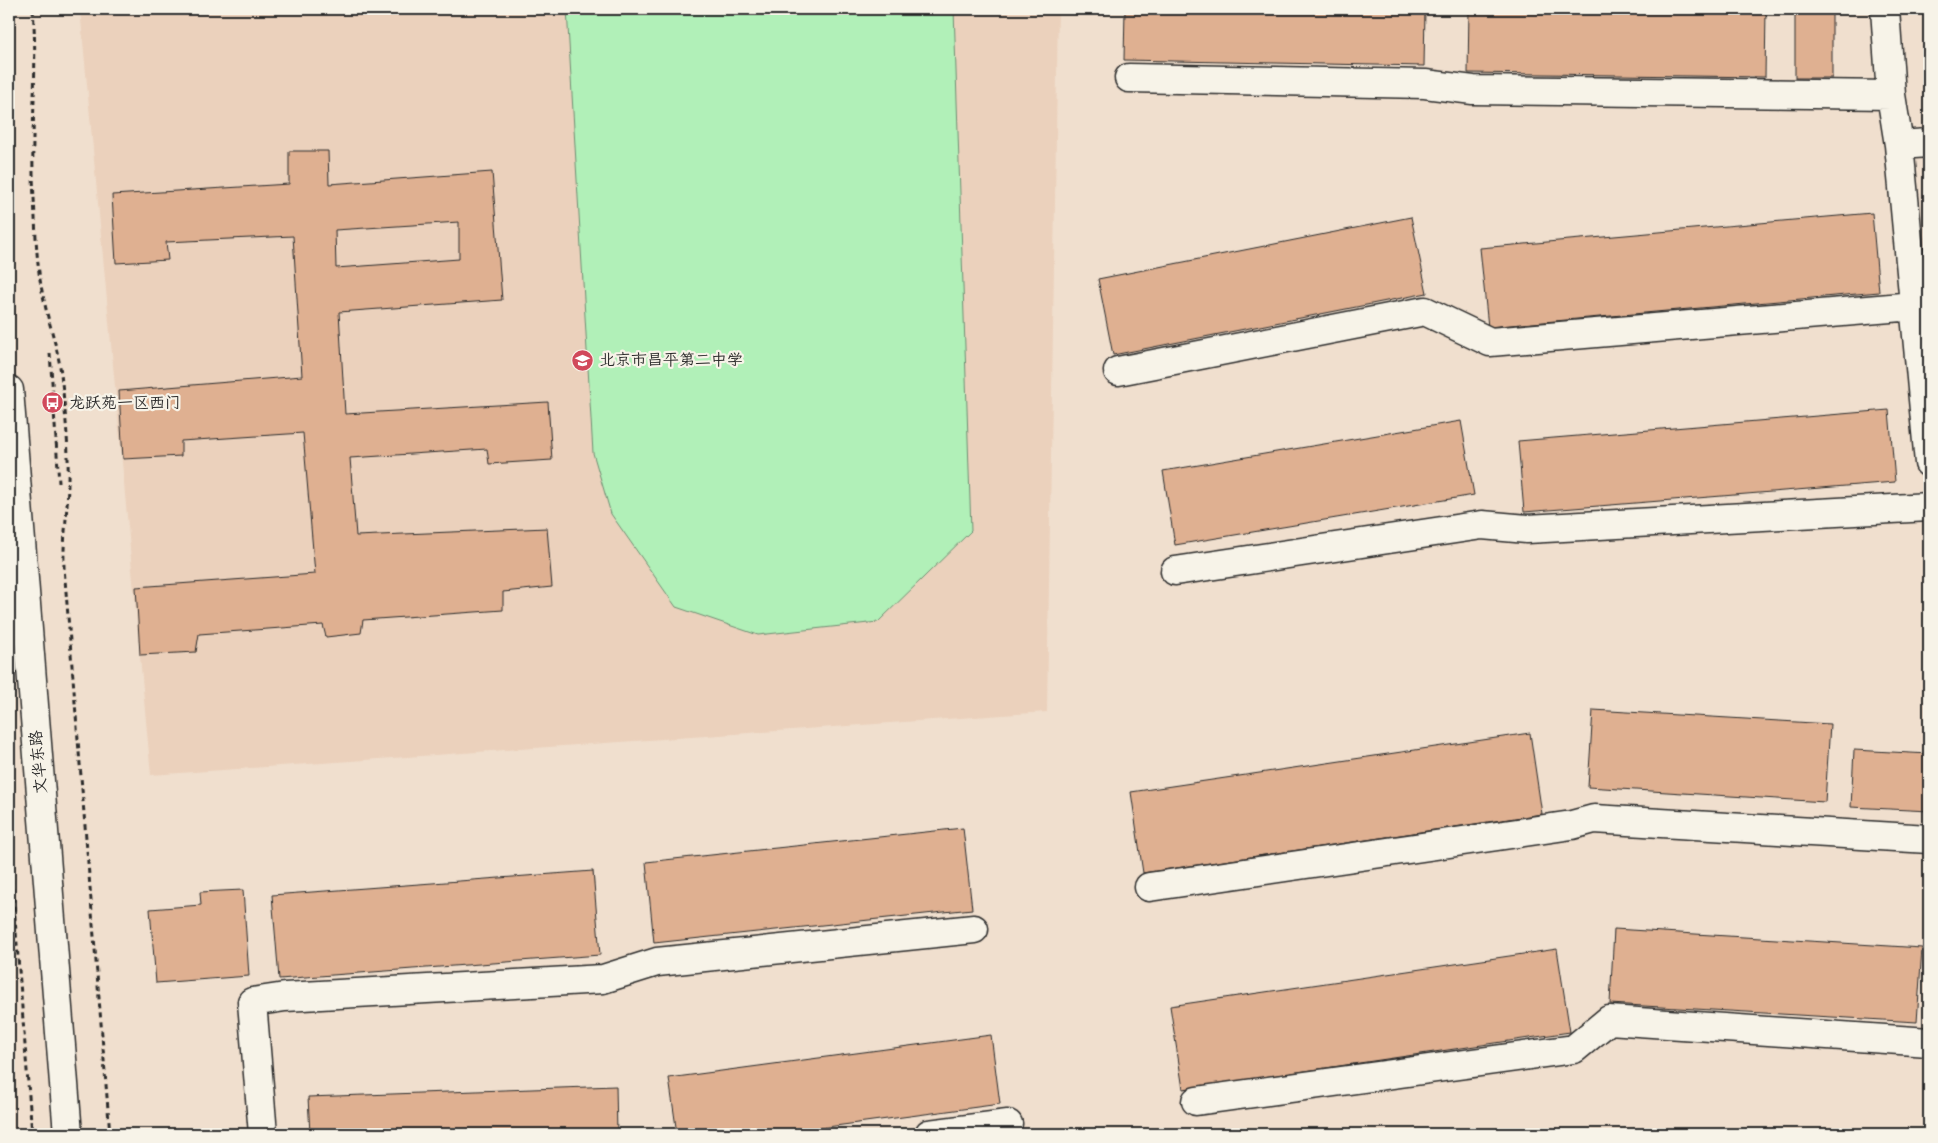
<svg xmlns="http://www.w3.org/2000/svg" width="1938" height="1143" font-family="Mynerve,'LXGW WenKai TC',sans-serif">
<style>
.built{fill:#ebd1bc}
.green{fill:#b1f0b8;stroke:#6e8e72}
.building{fill:#dfb091;stroke:#2b2b2b;fill-rule:evenodd}
.lines{fill:none;stroke-linecap:round;stroke-linejoin:round}
.minor-casing{stroke:#2b2b2b;stroke-width:31}
.path{stroke:#2b2b2b;stroke-width:3;stroke-dasharray:5 4;stroke-linecap:butt}
.minor{stroke:#f7f3e8;stroke-width:28}
.labels{text-anchor:middle;dominant-baseline:central;stroke-width:4.5;stroke-linejoin:round;paint-order:stroke}
.poi-label{font-size:16px;fill:#2b2b2b;stroke:#f7f3e8;text-anchor:start}
.street-label{font-size:16px;fill:#2b2b2b;stroke:#f7f3e8}
</style>
<rect width="100%" height="100%" fill="#f0dfce"/>
<filter id="ink" filterUnits="userSpaceOnUse"><feTurbulence type="fractalNoise" baseFrequency=".02" numOctaves="2"/><feDisplacementMap in="SourceGraphic" scale="10" xChannelSelector="R" yChannelSelector="G"/><feConvolveMatrix kernelMatrix="1 2 1 2 8 2 1 2 1" color-interpolation-filters="sRGB"/></filter>
<g filter="url(#ink)">
<!-- built -->
<path class="built" d="M 80,9 L 1058,9 L 1047,712 L 151,775 Z"/>
<!-- green -->
<path class="green" d="M 567,9 L 954,9 L 971,531 L 878,622 L 758,635 L 676,607 L 611,514 L 593,453 Z"/>
<!-- building -->
<path class="building" d="M 1125,9 L 1425,9 L 1424,66 L 1124,60 Z
M 1469,9 L 1766,9 L 1765,77 L 1468,73 Z
M 1795,9 L 1832,9 L 1832,78 L 1795,78 Z
M 289,151 L 328,151 L 329,184 L 492,172 L 502,300 L 339,312 L 345,414 L 548,402 L 552,460 L 489,464 L 487,449 L 350,458 L 356,536 L 547,528 L 552,587 L 503,592 L 503,610 L 363,620 L 361,633 L 326,637 L 323,625 L 199,634 L 196,652 L 140,655 L 136,587 L 315,574 L 303,433 L 181,441 L 181,456 L 123,459 L 119,391 L 302,376 L 293,236 L 166,242 L 168,260 L 116,263 L 112,195 L 289,184 ZM 459,222 L 459,259 L 336,268 L 335,230 Z
M 1872,213 L 1879,292 L 1488,327 L 1480,248 Z
M 1411,217 L 1427,293 L 1113,355 L 1098,279 Z
M 1889,410 L 1895,482 L 1524,512 L 1518,441 Z
M 1461,421 L 1474,495 L 1175,545 L 1163,471 Z
M 1593,710 L 1830,724 L 1825,802 L 1588,787 Z
M 1530,733 L 1542,814 L 1143,873 L 1131,792 Z
M 1854,750 L 1929,754 L 1929,811 L 1851,807 Z
M 963,828 L 972,909 L 654,943 L 646,862 Z
M 593,871 L 600,955 L 279,979 L 272,895 Z
M 243,890 L 249,976 L 156,983 L 150,909 L 201,905 L 200,892 Z
M 1614,929 L 1922,948 L 1917,1022 L 1610,1004 Z
M 1557,949 L 1570,1032 L 1183,1089 L 1170,1006 Z
M 991,1035 L 1000,1104 L 775,1134 L 677,1134 L 669,1078 Z
M 616,1086 L 617,1134 L 310,1134 L 308,1097 Z"/>
<g class="lines">
<defs>
<path id="minor" d="M 1885,9 L 1891,95
M 1129,78 L 1425,84 L 1473,90 L 1891,95 L 1899,145 L 1929,143
M 1899,145 L 1929,463
M 1118,371 L 1425,311 L 1490,342 L 1914,306
M 9,390 L 68,1134
M 1175,571 L 1482,525 L 1527,529 L 1929,507
M 1149,887 L 1572,825 L 1594,819 L 1929,839
M 1196,1101 L 1574,1049 L 1609,1020 L 1929,1042
M 263,1134 L 252,1002 L 285,997 L 603,979 L 657,962 L 974,929
M 929,1134 L 1008,1124"/>
</defs>
<!-- minor casing -->
<use href="#minor" class="minor-casing"/>
<!-- path -->
<path class="path" d="M 33,9 C 38,72 30,135 34,198 C 36,232 36,267 44,300 C 49,325 58,348 61,374 C 65,409 69,445 68,480 C 68,509 63,537 64,567 L 110,1134
M 50,353 L 59,483
M 9,843 L 32,1134"/>
<!-- minor -->
<use href="#minor" class="minor"/>
</g>
</g>
<!-- icons -->
<defs>
<symbol id="school-disc" viewBox="-11 -11 22 22"><circle r="9.5" fill="#d1495b" stroke="#f7f3e8"/><path d="M0-5L7-2L0 1L-7-2ZM-4 1L0 2.5L4 1V4Q0 6-4 4Z" fill="#fff"/></symbol>
<symbol id="bus-disc" viewBox="-11 -11 22 22"><circle r="9.5" fill="#d1495b" stroke="#f7f3e8"/><path d="M-5-6H5V4H4V6H2V4H-2V6H-4V4H-5ZM-3.5-4V0h7V-4ZM-3.5 1.2v1.5H-2V1.2ZM2 1.2v1.5H3.5V1.2Z" fill="#fff"/></symbol>
</defs>
<g fill-rule="evenodd">
<use href="#school-disc" x="570" y="348" width="25" height="25"/>
<use href="#bus-disc" x="40" y="390" width="25" height="25"/>
</g>
<g class="labels">
<!-- poi labels -->
<g class="poi-label">
<text x="599" y="360">北京市昌平第二中学</text>
<text x="69" y="403">龙跃苑一区西门</text>
</g>
<!-- street labels -->
<g class="street-label">
<text transform="translate(39 762) rotate(-95)">文华东路</text>
</g>
</g>
<!-- margin -->
<rect width="1938" height="1143" fill="none" stroke="#f7f3e8" stroke-width="30"/>
<rect x="15" y="15" width="1908" height="1113" fill="none" stroke="#2b2b2b" stroke-width="2" filter="url(#ink)"/>
</svg>
